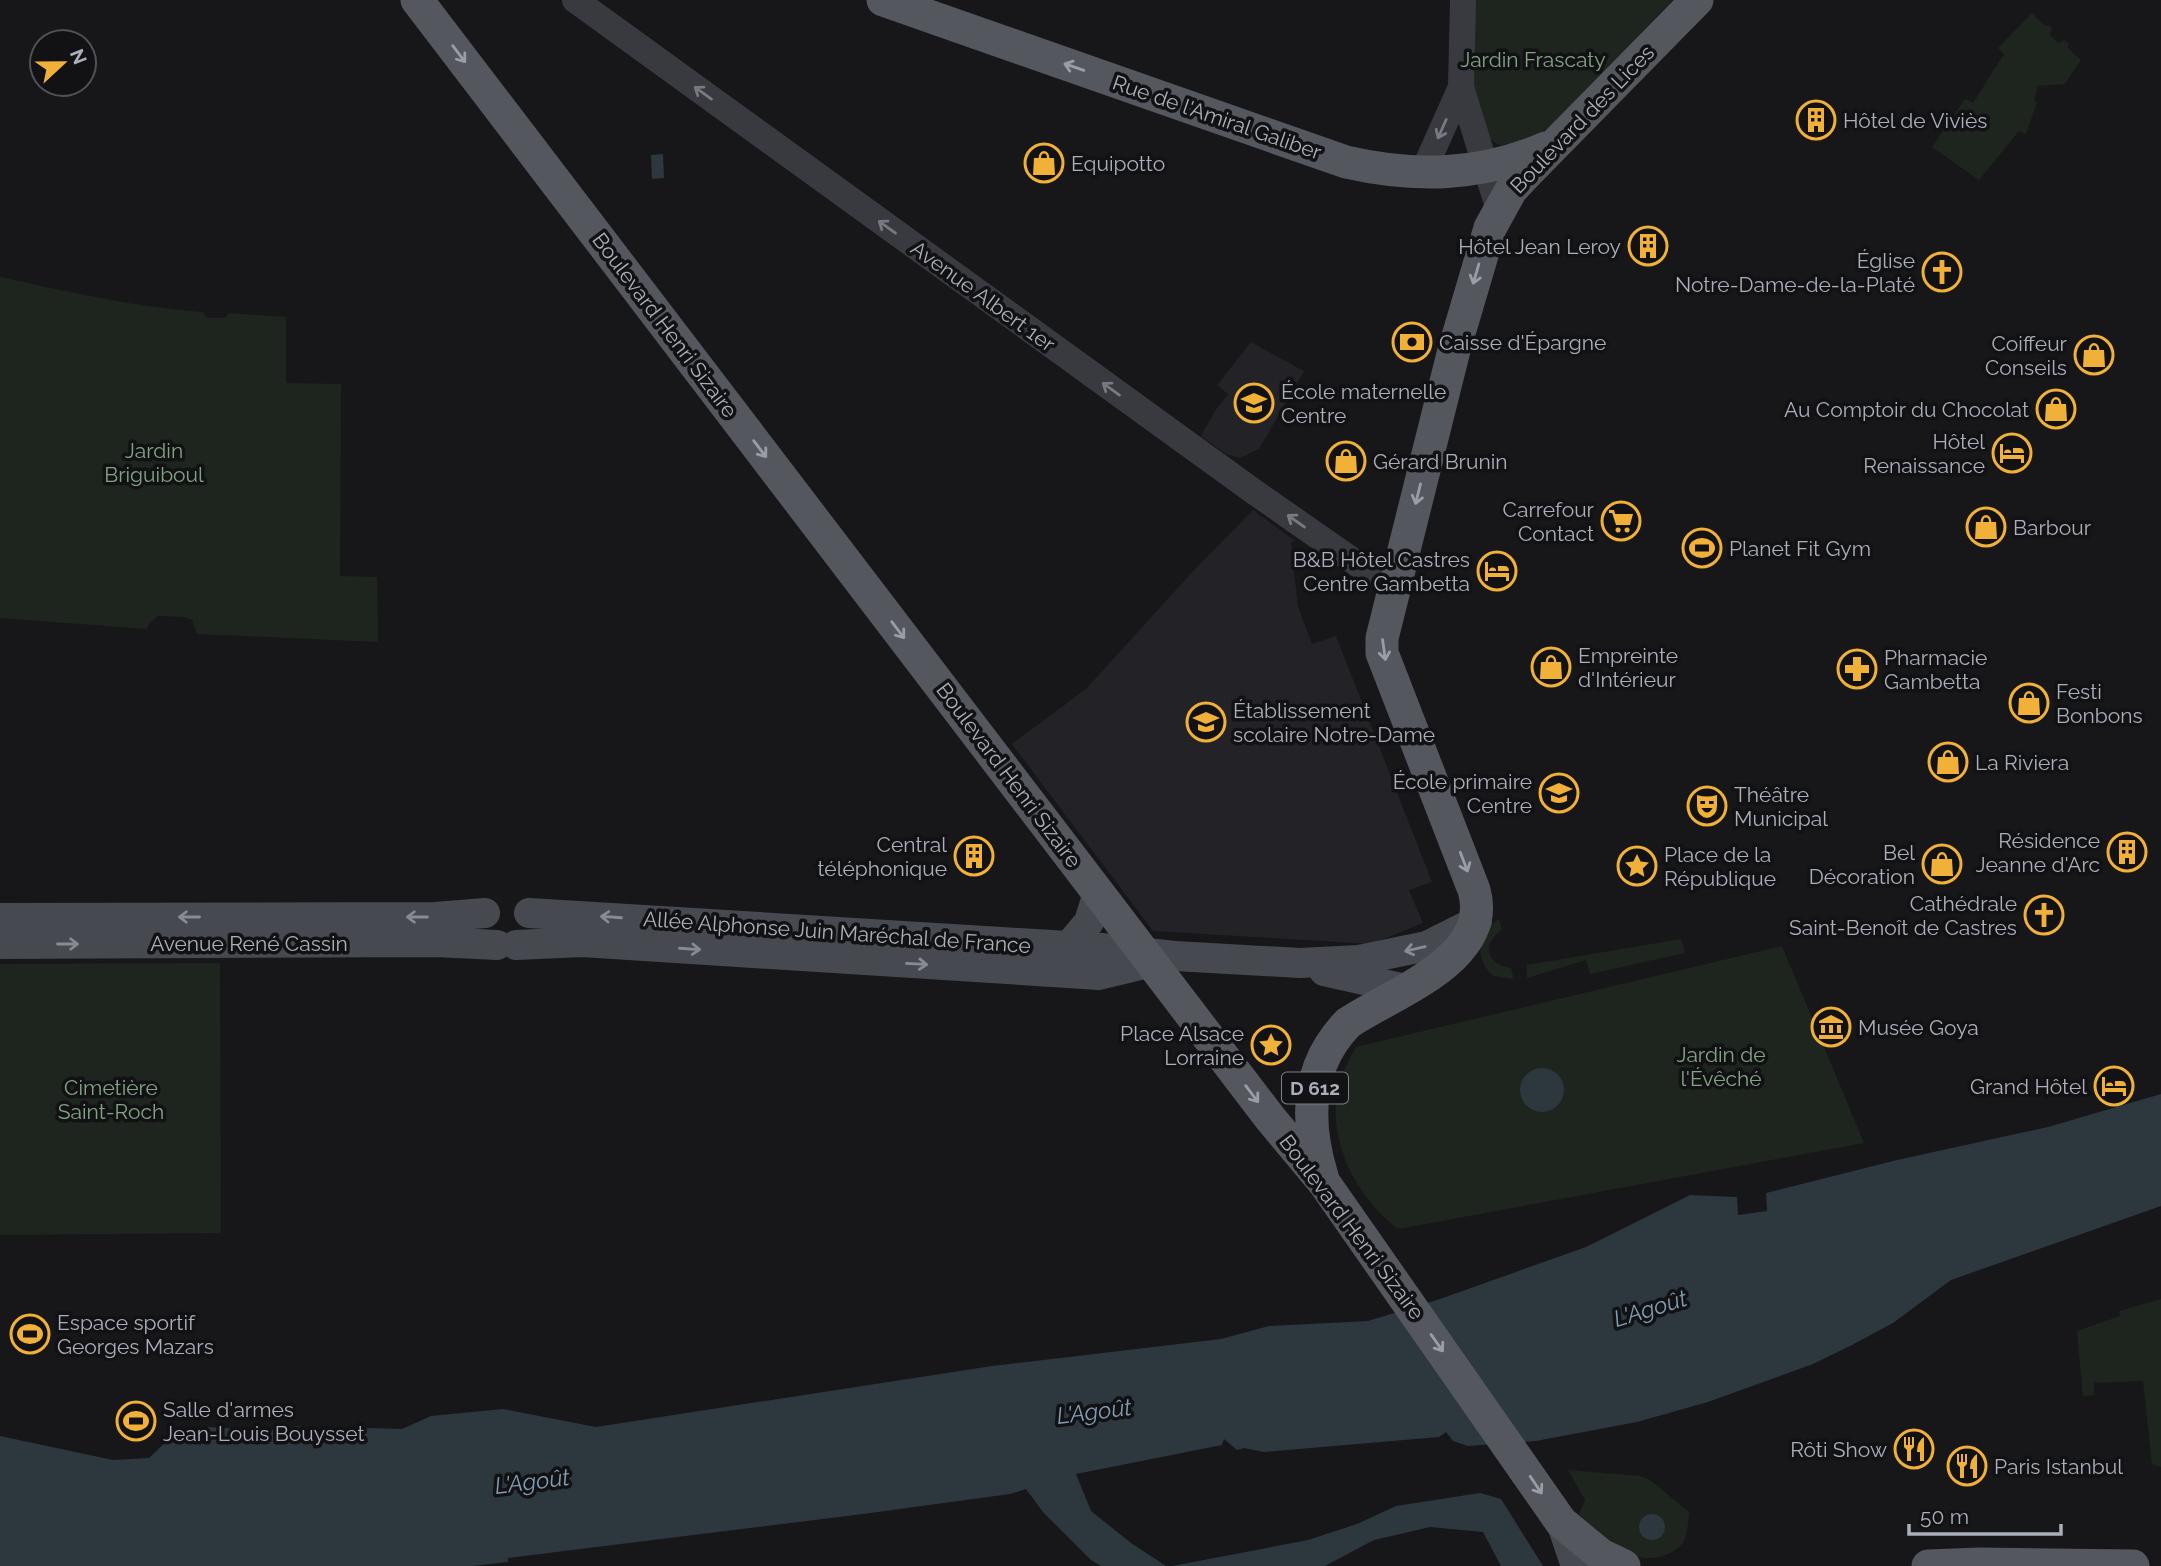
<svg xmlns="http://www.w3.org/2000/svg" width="2161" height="1566" font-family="Raleway,sans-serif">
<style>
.built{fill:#232327}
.green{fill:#1d251e}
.water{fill:#2d373e}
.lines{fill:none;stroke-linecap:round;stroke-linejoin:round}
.tertiary{stroke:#383a3f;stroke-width:26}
.secondary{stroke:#46494f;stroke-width:30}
.primary{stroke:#54575e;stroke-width:33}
.oneway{stroke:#999da7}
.oneway2{stroke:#777a82}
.oneway3{stroke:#878b94}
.labels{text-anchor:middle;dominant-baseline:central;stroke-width:7;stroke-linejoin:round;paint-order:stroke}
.shield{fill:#121215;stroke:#7c8088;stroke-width:2}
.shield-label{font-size:19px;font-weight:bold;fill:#aaafb9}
.park-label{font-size:21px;fill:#81a483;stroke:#121215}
.street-label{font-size:21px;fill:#aaafb9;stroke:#121215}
.poi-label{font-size:21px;fill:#aaafb9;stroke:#121215;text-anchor:start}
.water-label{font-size:23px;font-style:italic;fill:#819db4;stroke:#121215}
</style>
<rect width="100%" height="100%" fill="#17171a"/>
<!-- built -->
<path class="built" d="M 1251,342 L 1304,371 L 1259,449 L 1240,458 L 1226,454 L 1201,436 L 1215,411 L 1228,394 L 1217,385 Z
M 1253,510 L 1295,541 L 1291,543 L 1298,607 L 1312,644 L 1336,636 L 1432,882 L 1409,890 L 1423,923 L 1371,944 L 1153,931 L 1012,744 L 1086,689 L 1195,569 Z"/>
<!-- green -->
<path class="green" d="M 1473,0 L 1673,0 L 1535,142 L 1516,147 L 1499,145 L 1488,138 L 1474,116 Z
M 2032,13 L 2045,26 L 2048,25 L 2052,28 L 2050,35 L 2058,43 L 2064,40 L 2069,44 L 2067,47 L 2081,60 L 2065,84 L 2038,86 L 2034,100 L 2037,102 L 2026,134 L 2019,131 L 1979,180 L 1932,147 L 1965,99 L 1973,103 L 2004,54 L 1998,48 Z
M 0,277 C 67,292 135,307 203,312 L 207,318 L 224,318 L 229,313 L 286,317 L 286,383 L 341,384 L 340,576 L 377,577 L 378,642 L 197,634 L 192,620 L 185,617 L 158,616 L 149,624 L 147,629 L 0,618 Z
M 1499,919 L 1502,930 C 1481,944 1486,964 1511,968 L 1514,979 L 1493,976 C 1474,958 1476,933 1499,919 Z
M 1681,939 L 1685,953 L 1590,974 L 1586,960 L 1527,978 L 1527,965 Z
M 1782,946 L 1864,1143 L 1398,1229 C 1361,1201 1332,1151 1336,1103 C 1338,1083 1346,1064 1356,1047 Z
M 220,963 L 221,1233 L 0,1235 L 0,964 Z
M 2161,1299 L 2161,1467 L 2152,1464 L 2143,1381 L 2094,1383 L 2094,1395 L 2083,1396 L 2077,1331 L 2120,1316 L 2119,1311 Z
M 1568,1470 L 1640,1476 L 1650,1480 L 1689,1512 C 1688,1522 1688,1536 1682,1544 C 1678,1549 1669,1554 1663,1556 C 1631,1566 1597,1538 1579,1514 L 1585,1500 Z"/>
<!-- water -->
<path class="water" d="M 663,154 L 664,178 L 652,179 L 651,155 Z
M1520 1090a22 22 0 1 1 44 0a22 22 0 1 1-44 0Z
M 2161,1094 L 2161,1206 L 1951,1280 L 1893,1323 L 1852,1345 L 1813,1364 L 1708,1402 L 1637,1422 L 1536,1441 L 1468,1446 L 1453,1441 L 1446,1432 L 1439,1437 L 1264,1452 L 1244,1448 L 1237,1450 L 1224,1439 L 1222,1445 L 1076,1474 L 1091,1511 L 1131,1543 L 1166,1566 L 1101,1566 L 1091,1560 L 1043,1512 L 1026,1489 L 1010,1494 L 863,1514 L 508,1558 L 508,1562 L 472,1566 L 0,1566 L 0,1436 L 113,1460 L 149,1458 L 175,1433 L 209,1427 L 267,1431 L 297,1426 L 332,1434 L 369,1428 L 402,1429 L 431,1416 L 503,1409 L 596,1427 L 992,1366 L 1221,1339 L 1269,1326 L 1368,1321 L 1440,1299 L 1586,1247 L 1690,1195 L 1737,1197 L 1738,1215 L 1767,1211 L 1766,1193 L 1897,1160 L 2048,1127 Z
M 1480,1493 L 1501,1499 L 1543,1566 L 1501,1566 L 1483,1532 L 1430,1527 L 1374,1540 L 1325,1566 L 1172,1566 L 1308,1540 L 1357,1524 L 1396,1506 Z
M1639 1527a13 13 0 1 1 26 0a13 13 0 1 1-26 0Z"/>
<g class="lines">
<!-- tertiary -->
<path class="tertiary" d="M 575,0 L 1253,491 L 1369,572 L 1395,583
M 1463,0 L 1461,87 L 1499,210
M 1423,172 L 1461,87"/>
<!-- secondary -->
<path class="secondary" d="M 529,913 L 1101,948 L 1175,956 L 1300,963 L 1359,960 L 1427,946 L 1477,921
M 0,918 L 435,917 L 485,913
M 0,944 L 435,942 L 497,945
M 516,945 L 582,942 L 1099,975 L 1157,961
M 1068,947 L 1089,922 L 1098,893
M 1324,971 L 1405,989
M 1561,1522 L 1576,1566"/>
<!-- primary -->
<path class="primary" d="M 417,0 L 1270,1118 L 1325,1184 L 1561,1522 L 1601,1555 L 1624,1566
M 883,0 L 1346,162 C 1416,178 1480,176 1546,148
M 1322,1176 C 1305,1121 1306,1066 1348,1023 C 1392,993 1494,959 1474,890 L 1382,653 L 1382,638 L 1454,350 L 1490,228 L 1511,190 L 1528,172 L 1697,0
M 1928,1566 L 1980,1564 L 2133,1566"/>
</g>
<!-- one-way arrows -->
<defs><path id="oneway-shaft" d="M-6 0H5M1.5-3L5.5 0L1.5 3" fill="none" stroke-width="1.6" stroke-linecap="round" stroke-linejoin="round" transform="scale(1.75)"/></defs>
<g class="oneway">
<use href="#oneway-shaft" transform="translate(459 54) rotate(53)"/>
<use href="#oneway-shaft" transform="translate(1074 67) rotate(-161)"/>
<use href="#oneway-shaft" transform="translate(1476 274) rotate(106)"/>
<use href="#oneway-shaft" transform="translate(760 449) rotate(53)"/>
<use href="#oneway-shaft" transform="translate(1418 494) rotate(104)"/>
<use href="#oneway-shaft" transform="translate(898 630) rotate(53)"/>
<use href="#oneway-shaft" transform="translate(1384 650) rotate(82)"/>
<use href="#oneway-shaft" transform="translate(1464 862) rotate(69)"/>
<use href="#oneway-shaft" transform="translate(1252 1094) rotate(53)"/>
<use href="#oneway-shaft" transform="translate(1437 1343) rotate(55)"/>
<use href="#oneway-shaft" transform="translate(1536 1485) rotate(56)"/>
</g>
<g class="oneway2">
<use href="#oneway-shaft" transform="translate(703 93) rotate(-144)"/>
<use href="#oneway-shaft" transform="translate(1442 129) rotate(114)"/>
<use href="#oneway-shaft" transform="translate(887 227) rotate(-144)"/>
<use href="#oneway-shaft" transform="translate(1111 389) rotate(-144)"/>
<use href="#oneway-shaft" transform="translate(1296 521) rotate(-145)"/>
</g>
<g class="oneway3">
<use href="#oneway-shaft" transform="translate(189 917) rotate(180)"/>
<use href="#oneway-shaft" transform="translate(417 917) rotate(180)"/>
<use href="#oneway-shaft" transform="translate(611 917) rotate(-176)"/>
<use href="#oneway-shaft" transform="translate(68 944)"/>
<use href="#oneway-shaft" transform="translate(690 949) rotate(4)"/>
<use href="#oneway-shaft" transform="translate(1415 949) rotate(167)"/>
<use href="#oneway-shaft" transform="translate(917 964) rotate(3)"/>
</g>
<!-- icons -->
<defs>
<symbol id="building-ring" viewBox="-11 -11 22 22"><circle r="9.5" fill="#121215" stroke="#f1b138" stroke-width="1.5"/><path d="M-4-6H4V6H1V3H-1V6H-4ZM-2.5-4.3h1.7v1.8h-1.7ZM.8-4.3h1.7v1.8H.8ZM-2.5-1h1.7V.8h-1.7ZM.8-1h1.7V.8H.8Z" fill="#f1b138"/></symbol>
<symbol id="shop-ring" viewBox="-11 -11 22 22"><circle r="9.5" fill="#121215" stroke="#f1b138" stroke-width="1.5"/><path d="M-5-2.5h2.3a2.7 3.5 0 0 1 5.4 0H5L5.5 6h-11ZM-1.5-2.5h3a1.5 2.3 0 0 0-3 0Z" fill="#f1b138"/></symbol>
<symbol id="church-ring" viewBox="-11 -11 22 22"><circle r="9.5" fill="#121215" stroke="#f1b138" stroke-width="1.5"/><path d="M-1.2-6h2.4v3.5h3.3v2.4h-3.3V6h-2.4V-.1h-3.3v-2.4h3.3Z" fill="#f1b138"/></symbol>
<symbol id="bank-ring" viewBox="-11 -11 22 22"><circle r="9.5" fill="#121215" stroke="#f1b138" stroke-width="1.5"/><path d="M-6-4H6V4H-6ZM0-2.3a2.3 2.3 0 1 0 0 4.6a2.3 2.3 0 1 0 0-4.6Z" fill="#f1b138"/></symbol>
<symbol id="school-ring" viewBox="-11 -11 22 22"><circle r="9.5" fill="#121215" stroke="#f1b138" stroke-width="1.5"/><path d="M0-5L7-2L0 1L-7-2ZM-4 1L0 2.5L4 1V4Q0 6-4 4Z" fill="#f1b138"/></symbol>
<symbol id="hotel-ring" viewBox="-11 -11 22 22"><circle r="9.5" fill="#121215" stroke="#f1b138" stroke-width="1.5"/><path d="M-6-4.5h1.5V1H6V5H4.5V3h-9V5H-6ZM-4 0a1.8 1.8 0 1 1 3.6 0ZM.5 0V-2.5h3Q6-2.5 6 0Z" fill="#f1b138"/></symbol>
<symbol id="supermarket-ring" viewBox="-11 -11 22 22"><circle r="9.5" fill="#121215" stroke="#f1b138" stroke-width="1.5"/><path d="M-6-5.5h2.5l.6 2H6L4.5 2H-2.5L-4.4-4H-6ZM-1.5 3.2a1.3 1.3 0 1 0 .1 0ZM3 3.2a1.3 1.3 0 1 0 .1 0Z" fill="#f1b138"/></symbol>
<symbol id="stadium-ring" viewBox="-11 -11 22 22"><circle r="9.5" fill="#121215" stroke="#f1b138" stroke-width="1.5"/><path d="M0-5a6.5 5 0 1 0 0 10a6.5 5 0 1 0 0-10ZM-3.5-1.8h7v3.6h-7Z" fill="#f1b138"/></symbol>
<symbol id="pharmacy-ring" viewBox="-11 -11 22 22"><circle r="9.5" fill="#121215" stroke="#f1b138" stroke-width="1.5"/><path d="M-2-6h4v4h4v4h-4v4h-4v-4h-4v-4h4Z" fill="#f1b138"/></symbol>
<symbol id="theatre-ring" viewBox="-11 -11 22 22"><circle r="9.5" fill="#121215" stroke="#f1b138" stroke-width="1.5"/><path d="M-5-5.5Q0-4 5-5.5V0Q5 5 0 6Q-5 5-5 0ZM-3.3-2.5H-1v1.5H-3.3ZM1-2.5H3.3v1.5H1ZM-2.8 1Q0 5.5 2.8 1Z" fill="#f1b138"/></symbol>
<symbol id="sight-ring" viewBox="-11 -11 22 22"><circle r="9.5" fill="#121215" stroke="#f1b138" stroke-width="1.5"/><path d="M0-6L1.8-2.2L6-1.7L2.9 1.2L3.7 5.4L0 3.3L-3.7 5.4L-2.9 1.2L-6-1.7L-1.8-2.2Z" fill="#f1b138"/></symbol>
<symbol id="museum-ring" viewBox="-11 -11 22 22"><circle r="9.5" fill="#121215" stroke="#f1b138" stroke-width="1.5"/><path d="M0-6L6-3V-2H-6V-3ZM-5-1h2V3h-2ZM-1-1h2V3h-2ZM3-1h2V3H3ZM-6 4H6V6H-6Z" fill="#f1b138"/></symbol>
<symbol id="restaurant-ring" viewBox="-11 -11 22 22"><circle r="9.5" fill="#121215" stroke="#f1b138" stroke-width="1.5"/><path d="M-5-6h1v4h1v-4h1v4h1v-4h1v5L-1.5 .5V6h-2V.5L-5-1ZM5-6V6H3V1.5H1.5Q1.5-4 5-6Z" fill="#f1b138"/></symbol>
</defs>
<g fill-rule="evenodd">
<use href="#building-ring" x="1794" y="98" width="44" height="44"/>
<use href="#shop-ring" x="1022" y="141" width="44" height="44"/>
<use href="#building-ring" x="1626" y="224" width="44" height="44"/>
<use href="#church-ring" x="1920" y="250" width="44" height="44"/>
<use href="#bank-ring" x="1390" y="320" width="44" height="44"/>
<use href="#shop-ring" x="2072" y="333" width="44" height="44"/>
<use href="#school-ring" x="1232" y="381" width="44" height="44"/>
<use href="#shop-ring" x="2034" y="387" width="44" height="44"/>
<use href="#hotel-ring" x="1990" y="431" width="44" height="44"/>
<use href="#shop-ring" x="1324" y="439" width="44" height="44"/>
<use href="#supermarket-ring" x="1599" y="499" width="44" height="44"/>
<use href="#shop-ring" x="1964" y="505" width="44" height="44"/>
<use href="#stadium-ring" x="1680" y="526" width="44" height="44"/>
<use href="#hotel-ring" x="1475" y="549" width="44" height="44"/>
<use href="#shop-ring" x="1529" y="645" width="44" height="44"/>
<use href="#pharmacy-ring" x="1835" y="647" width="44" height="44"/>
<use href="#shop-ring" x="2007" y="681" width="44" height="44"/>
<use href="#school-ring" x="1184" y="700" width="44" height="44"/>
<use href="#shop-ring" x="1926" y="740" width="44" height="44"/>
<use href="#school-ring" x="1537" y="771" width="44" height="44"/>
<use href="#theatre-ring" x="1685" y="784" width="44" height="44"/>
<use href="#building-ring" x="2105" y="830" width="44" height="44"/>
<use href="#building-ring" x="952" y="834" width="44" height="44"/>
<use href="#shop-ring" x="1920" y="842" width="44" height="44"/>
<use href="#sight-ring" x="1615" y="844" width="44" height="44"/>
<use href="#church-ring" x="2022" y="893" width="44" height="44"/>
<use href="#museum-ring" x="1809" y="1005" width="44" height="44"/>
<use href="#sight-ring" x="1249" y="1023" width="44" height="44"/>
<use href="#hotel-ring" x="2092" y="1064" width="44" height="44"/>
<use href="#stadium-ring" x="8" y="1312" width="44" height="44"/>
<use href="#stadium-ring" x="114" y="1399" width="44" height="44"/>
<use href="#restaurant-ring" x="1892" y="1427" width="44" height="44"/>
<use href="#restaurant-ring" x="1945" y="1444" width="44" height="44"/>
</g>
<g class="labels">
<!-- shield labels -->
<rect class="shield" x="1282" y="1072.5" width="66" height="31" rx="5"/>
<g class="shield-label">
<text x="1315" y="1088">D 612</text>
</g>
<!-- park labels -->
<g class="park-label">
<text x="1533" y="59">Jardin Frascaty</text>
<text x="154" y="450">Jardin<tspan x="154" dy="24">Briguiboul</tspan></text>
<text x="1721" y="1054">Jardin de<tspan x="1721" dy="24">l'Évêché</tspan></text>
<text x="111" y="1087">Cimetière<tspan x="111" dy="24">Saint-Roch</tspan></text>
</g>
<!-- street labels -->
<g class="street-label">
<text transform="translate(1217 117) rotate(19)">Rue de l'Amiral Galiber</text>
<text transform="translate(1582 119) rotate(-46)">Boulevard des Lices</text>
<text transform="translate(983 296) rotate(36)">Avenue Albert 1er</text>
<text transform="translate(665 325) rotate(53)">Boulevard Henri Sizaire</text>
<text transform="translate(1009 775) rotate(53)">Boulevard Henri Sizaire</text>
<text transform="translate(837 932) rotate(4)">Allée Alphonse Juin Maréchal de France</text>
<text x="249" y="943">Avenue René Cassin</text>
<text transform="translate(1352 1227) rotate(53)">Boulevard Henri Sizaire</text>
</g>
<!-- poi labels -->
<g class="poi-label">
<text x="1843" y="120">Hôtel de Viviès</text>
<text x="1071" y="163">Equipotto</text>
<text x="1621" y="246" text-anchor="end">Hôtel Jean Leroy</text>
<text x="1915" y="260" text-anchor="end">Église<tspan x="1915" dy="24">Notre-Dame-de-la-Platé</tspan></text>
<text x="1439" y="342">Caisse d'Épargne</text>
<text x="2067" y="343" text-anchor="end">Coiffeur<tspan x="2067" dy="24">Conseils</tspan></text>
<text x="1281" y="391">École maternelle<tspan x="1281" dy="24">Centre</tspan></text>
<text x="2029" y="409" text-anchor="end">Au Comptoir du Chocolat</text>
<text x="1985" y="441" text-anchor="end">Hôtel<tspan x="1985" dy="24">Renaissance</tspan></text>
<text x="1373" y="461">Gérard Brunin</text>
<text x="1594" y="509" text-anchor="end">Carrefour<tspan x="1594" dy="24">Contact</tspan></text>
<text x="2013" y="527">Barbour</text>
<text x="1729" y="548">Planet Fit Gym</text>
<text x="1470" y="559" text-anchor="end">B&amp;B Hôtel Castres<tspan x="1470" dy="24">Centre Gambetta</tspan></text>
<text x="1578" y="655">Empreinte<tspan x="1578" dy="24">d'Intérieur</tspan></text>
<text x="1884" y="657">Pharmacie<tspan x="1884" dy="24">Gambetta</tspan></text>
<text x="2056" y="691">Festi<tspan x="2056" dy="24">Bonbons</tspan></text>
<text x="1233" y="710">Établissement<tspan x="1233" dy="24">scolaire Notre-Dame</tspan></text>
<text x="1975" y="762">La Riviera</text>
<text x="1532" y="781" text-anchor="end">École primaire<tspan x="1532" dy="24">Centre</tspan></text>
<text x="1734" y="794">Théâtre<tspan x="1734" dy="24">Municipal</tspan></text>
<text x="2100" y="840" text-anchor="end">Résidence<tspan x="2100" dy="24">Jeanne d'Arc</tspan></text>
<text x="947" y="844" text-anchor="end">Central<tspan x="947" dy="24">téléphonique</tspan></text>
<text x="1915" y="852" text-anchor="end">Bel<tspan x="1915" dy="24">Décoration</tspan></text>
<text x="1664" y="854">Place de la<tspan x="1664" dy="24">République</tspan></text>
<text x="2017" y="903" text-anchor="end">Cathédrale<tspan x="2017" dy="24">Saint-Benoît de Castres</tspan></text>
<text x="1858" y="1027">Musée Goya</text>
<text x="1244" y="1033" text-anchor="end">Place Alsace<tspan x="1244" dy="24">Lorraine</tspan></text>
<text x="2087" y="1086" text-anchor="end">Grand Hôtel</text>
<text x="57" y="1322">Espace sportif<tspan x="57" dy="24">Georges Mazars</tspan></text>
<text x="163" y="1409">Salle d'armes<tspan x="163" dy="24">Jean-Louis Bouysset</tspan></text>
<text x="1887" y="1449" text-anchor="end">Rôti Show</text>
<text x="1994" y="1466">Paris Istanbul</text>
</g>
<!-- water labels -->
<g class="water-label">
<text transform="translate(1650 1308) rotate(-17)">L'Agoût</text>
<text transform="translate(1094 1411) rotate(-7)">L'Agoût</text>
<text transform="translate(532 1481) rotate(-7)">L'Agoût</text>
</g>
</g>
<!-- north arrow -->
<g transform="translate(63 63) rotate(68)"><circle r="33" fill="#121215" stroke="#4f5157" stroke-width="2"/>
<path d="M0-5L12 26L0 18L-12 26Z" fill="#f1b138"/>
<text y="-10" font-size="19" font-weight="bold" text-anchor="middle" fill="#aaafb9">N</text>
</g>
<!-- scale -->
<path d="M1909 1524v10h152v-10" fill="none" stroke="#aaafb9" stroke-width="3.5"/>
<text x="1920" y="1524" font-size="21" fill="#aaafb9" stroke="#121215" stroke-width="5" paint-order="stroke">50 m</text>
</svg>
